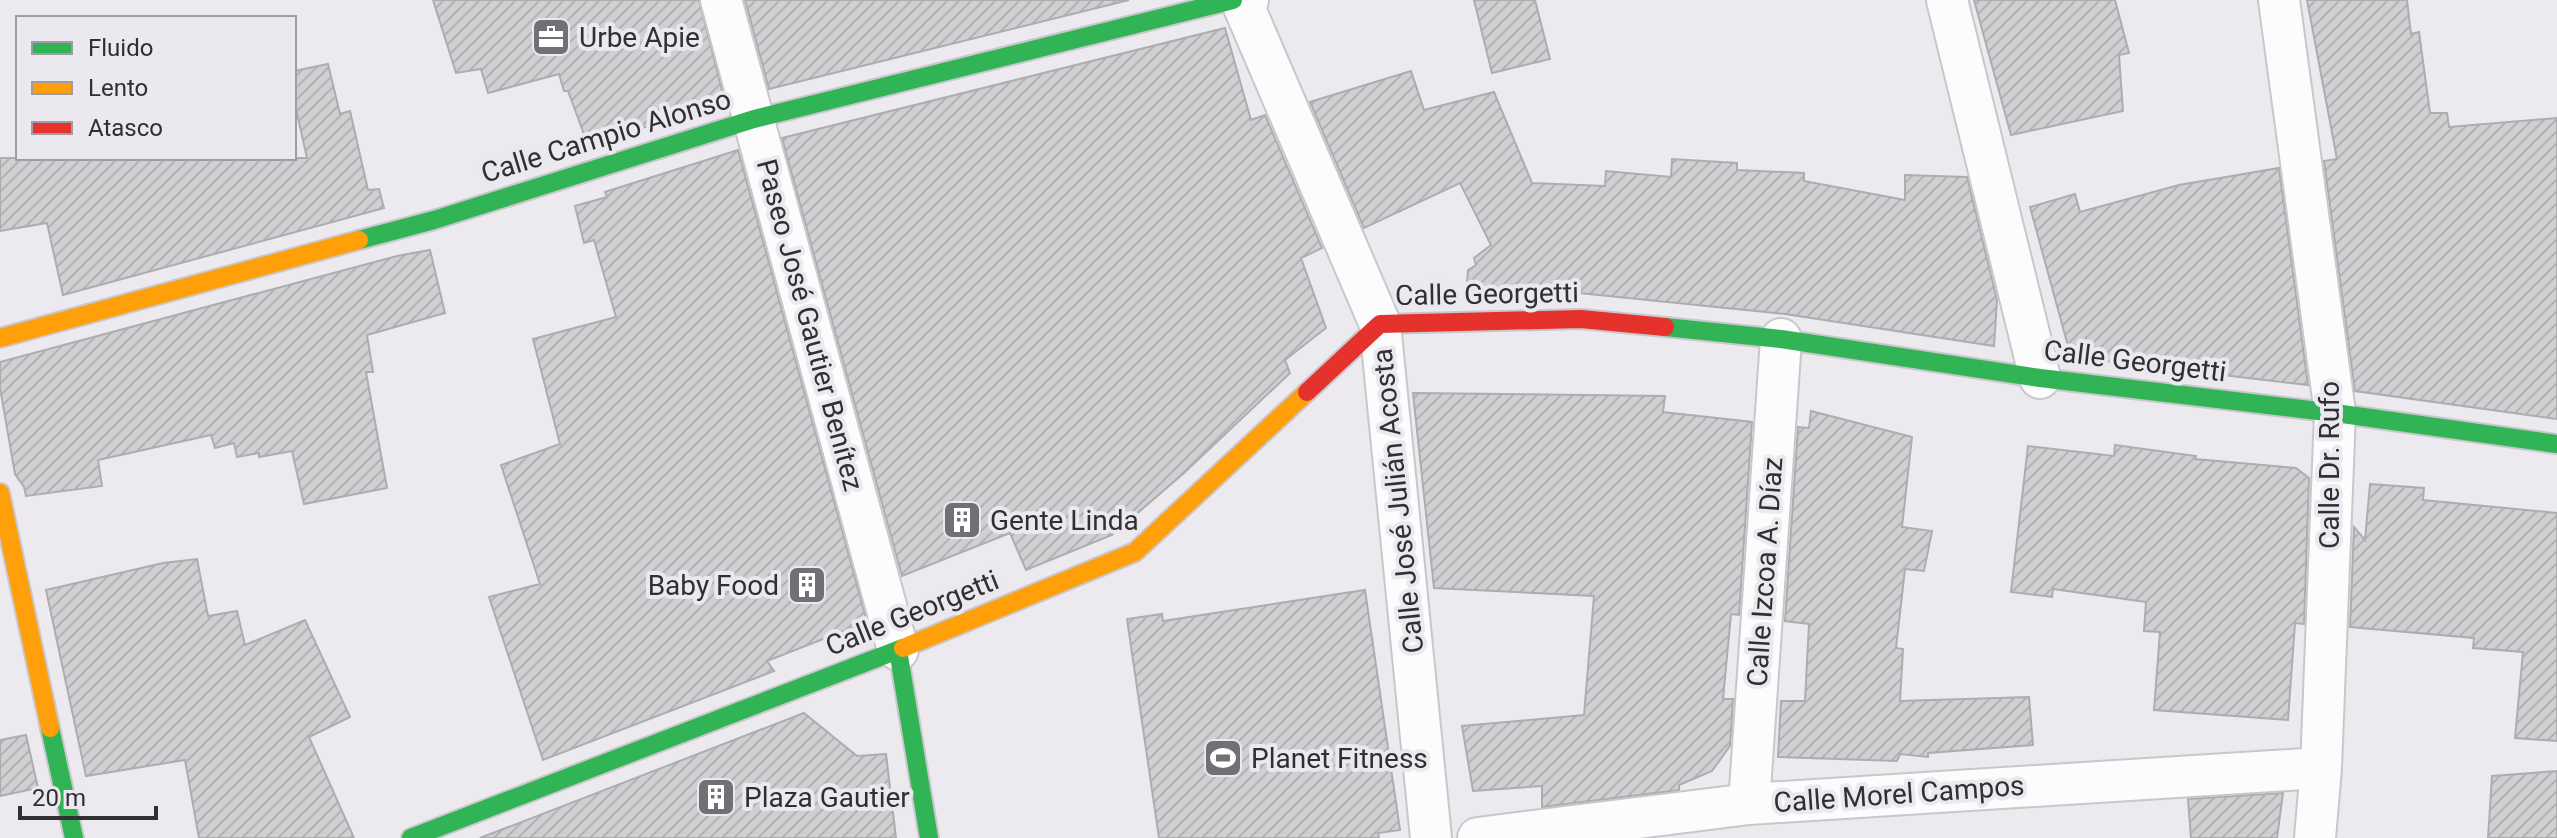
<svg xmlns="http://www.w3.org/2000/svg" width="2557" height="838" font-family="Roboto,sans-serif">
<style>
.building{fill:url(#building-hatch);stroke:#adacaf;stroke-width:2}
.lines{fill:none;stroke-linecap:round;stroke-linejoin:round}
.street-casing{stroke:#c9c7cb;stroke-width:44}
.fast-casing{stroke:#c9c7cb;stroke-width:22}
.slow-casing{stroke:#c9c7cb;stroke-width:22}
.jam-casing{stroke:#c9c7cb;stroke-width:22}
.street{stroke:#fcfcfc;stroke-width:40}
.fast{stroke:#30b455;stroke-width:18}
.slow{stroke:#ff9f0a;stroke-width:18}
.jam{stroke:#e5322d;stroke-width:18}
.labels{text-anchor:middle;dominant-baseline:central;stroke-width:8;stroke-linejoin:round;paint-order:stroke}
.poi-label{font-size:28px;fill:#302f32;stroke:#ebe8f0;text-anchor:start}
.street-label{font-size:28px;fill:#302f32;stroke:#ebe8f0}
</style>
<defs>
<pattern id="building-hatch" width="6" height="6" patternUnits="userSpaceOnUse" patternTransform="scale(2)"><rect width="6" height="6" fill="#d0d0d3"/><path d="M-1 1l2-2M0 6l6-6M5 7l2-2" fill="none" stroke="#b3b3b6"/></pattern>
</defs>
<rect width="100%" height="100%" fill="#eceaee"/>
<!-- building -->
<path class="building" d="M 433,0 L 699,0 L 725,102 L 588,145 L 568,91 L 564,91 L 559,74 L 488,93 L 481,69 L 456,73 Z
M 745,0 L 1129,0 L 769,89 Z
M 1474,0 L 1535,0 L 1550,59 L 1492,73 Z
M 1974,0 L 2115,0 L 2129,53 L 2119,55 L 2123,111 L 2011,135 Z
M 2307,0 L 2407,0 L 2411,34 L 2419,32 L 2430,113 L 2447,113 L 2449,127 L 2557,118 L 2557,419 L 2355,391 L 2324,161 L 2337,159 Z
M 1225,28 L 1251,120 L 1265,115 L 1322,248 L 1301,258 L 1326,328 L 1285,360 L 1290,373 L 1184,473 L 1112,535 L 1026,570 L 1010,533 L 902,576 L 782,138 Z
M 328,64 L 340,114 L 350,111 L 368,190 L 379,189 L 384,208 L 63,295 L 47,223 L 0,231 L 0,158 L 307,158 L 294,100 L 294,71 Z
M 1411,71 L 1424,110 L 1494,92 L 1532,183 L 1605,186 L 1606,171 L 1671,177 L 1672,159 L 1737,163 L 1737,170 L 1804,173 L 1804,181 L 1905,200 L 1905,175 L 1967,177 L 1997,300 L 1994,346 L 1785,314 L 1579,293 L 1466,297 L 1468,270 L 1476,265 L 1474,258 L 1491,245 L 1460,183 L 1364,228 L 1310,102 Z
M 738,150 L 867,622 L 767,661 L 774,671 L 543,760 L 489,597 L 540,584 L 501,465 L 560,444 L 533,339 L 616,317 L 594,240 L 584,243 L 575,206 L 607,197 L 605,192 Z
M 2279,168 L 2308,385 L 2071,357 L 2030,207 L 2075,194 L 2080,212 L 2179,185 Z
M 430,250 L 445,313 L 367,335 L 373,372 L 366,372 L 387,488 L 304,504 L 292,451 L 259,457 L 259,453 L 237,457 L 234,443 L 215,448 L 211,435 L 98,460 L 102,486 L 26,496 L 24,487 L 15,474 L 0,388 L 0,362 L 397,256 Z
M 1413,393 L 1665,396 L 1663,412 L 1752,422 L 1739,615 L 1731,614 L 1723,699 L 1733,699 L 1730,746 L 1712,771 L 1679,785 L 1679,790 L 1542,807 L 1542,786 L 1473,791 L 1462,726 L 1584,715 L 1594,596 L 1434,588 Z
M 1811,411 L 1912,437 L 1902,527 L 1932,531 L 1924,571 L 1905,569 L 1896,648 L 1903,649 L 1900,701 L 2029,697 L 2033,745 L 1928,753 L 1928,757 L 1900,754 L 1897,761 L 1778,757 L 1781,701 L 1805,701 L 1809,624 L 1785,621 L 1798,427 L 1809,428 Z
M 2115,445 L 2196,456 L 2195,459 L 2296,468 L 2309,478 L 2304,624 L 2295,623 L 2288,720 L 2154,710 L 2160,632 L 2144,631 L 2146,602 L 2053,589 L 2052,597 L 2011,592 L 2028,446 L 2114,456 Z
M 2370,484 L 2424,488 L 2423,500 L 2557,513 L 2557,741 L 2515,738 L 2523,652 L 2473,648 L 2474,638 L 2350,627 L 2354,527 L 2365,540 Z
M 197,559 L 208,616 L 237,611 L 245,645 L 305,620 L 350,717 L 309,737 L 354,838 L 199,838 L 185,760 L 86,776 L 46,590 L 163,563 Z
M 1365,590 L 1400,830 L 1378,833 L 1379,838 L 1159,838 L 1127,619 L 1162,614 L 1163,621 Z
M 804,713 L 857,756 L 886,754 L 896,838 L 480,838 Z
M 26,735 L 38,788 L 0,796 L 0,740 Z
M 2557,771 L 2557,838 L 2488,838 L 2492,776 Z
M 2283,793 L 2277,838 L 2191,838 L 2188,799 Z"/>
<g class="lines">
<defs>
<path id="street" d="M 721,0 L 898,650
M 1248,0 L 1244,7 L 1380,324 L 1431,838
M 1947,0 L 2040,378
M 2279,0 L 2335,413 L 2321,768 L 2315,838
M 1749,804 L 1781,339
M 1478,838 L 1749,804 L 2321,768"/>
<path id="fast" d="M 359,240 L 434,220 L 754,119 L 1233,0
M 1665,327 L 1781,339 L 2040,378 L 2335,413 L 2557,444
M 898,650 L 929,838
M 50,728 L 74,838
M 411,838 L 903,648"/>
<path id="slow" d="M 0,338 L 359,240
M 0,493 L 50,728
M 903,648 L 1135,552 L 1307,392"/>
<path id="jam" d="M 1307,392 L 1380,324 L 1581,319 L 1665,327"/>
</defs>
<!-- street casing -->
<use href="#street" class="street-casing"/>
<!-- fast casing -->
<use href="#fast" class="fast-casing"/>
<!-- slow casing -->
<use href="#slow" class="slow-casing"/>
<!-- jam casing -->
<use href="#jam" class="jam-casing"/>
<!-- street -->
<use href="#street" class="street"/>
<!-- fast -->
<use href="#fast" class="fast"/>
<!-- slow -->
<use href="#slow" class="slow"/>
<!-- jam -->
<use href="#jam" class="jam"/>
</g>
<!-- icons -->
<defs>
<symbol id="office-square" viewBox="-11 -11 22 22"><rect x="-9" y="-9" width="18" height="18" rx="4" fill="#727074" stroke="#ebe8f0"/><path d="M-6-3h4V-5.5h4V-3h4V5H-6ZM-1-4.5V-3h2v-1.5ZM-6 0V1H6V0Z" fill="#fff"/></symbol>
<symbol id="building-square" viewBox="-11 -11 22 22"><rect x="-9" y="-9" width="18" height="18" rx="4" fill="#727074" stroke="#ebe8f0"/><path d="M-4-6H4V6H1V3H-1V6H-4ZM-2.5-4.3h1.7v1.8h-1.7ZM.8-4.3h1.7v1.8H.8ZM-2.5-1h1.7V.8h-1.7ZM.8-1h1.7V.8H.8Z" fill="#fff"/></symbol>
<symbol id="stadium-square" viewBox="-11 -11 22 22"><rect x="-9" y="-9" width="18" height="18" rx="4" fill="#727074" stroke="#ebe8f0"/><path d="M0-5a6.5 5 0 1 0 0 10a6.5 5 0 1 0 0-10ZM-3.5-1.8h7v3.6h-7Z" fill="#fff"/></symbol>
</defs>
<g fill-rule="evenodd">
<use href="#office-square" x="529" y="15" width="44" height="44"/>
<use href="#building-square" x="940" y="498" width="44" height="44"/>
<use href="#building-square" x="785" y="563" width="44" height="44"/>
<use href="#stadium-square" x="1201" y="736" width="44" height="44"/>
<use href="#building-square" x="694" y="775" width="44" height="44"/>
</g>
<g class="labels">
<!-- poi labels -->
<g class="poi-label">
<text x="579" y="37">Urbe Apie</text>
<text x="990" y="520">Gente Linda</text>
<text x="779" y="585" text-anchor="end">Baby Food</text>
<text x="1251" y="758">Planet Fitness</text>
<text x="744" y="797">Plaza Gautier</text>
</g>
<!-- street labels -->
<g class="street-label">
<text transform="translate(606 136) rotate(-17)">Calle Campio Alonso</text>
<text transform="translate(1487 294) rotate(-1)">Calle Georgetti</text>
<text transform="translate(810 325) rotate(75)">Paseo José Gautier Benítez</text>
<text transform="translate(2135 361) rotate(7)">Calle Georgetti</text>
<text transform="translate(2329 465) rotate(-90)">Calle Dr. Rufo</text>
<text transform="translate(1398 501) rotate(-96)">Calle José Julián Acosta</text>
<text transform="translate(1765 572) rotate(-86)">Calle Izcoa A. Díaz</text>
<text transform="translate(912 613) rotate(-22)">Calle Georgetti</text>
<text transform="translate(1899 794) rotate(-4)">Calle Morel Campos</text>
</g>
</g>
<!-- legend -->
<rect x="16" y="16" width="280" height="144" fill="#ebe8f0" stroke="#a09ea4" stroke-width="2"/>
<rect x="32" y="42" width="40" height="12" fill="#30b455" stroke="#a09ea4" stroke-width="2"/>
<text x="88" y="56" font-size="24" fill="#302f32">Fluido</text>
<rect x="32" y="82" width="40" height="12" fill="#ff9f0a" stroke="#a09ea4" stroke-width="2"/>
<text x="88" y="96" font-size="24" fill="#302f32">Lento</text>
<rect x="32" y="122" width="40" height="12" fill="#e5322d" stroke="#a09ea4" stroke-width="2"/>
<text x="88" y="136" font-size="24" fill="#302f32">Atasco</text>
<!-- scale -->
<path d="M20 806v12h136v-12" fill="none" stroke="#302f32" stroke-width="4"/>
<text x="32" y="806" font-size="24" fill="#302f32" stroke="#ebe8f0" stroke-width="6" paint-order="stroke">20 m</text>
</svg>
